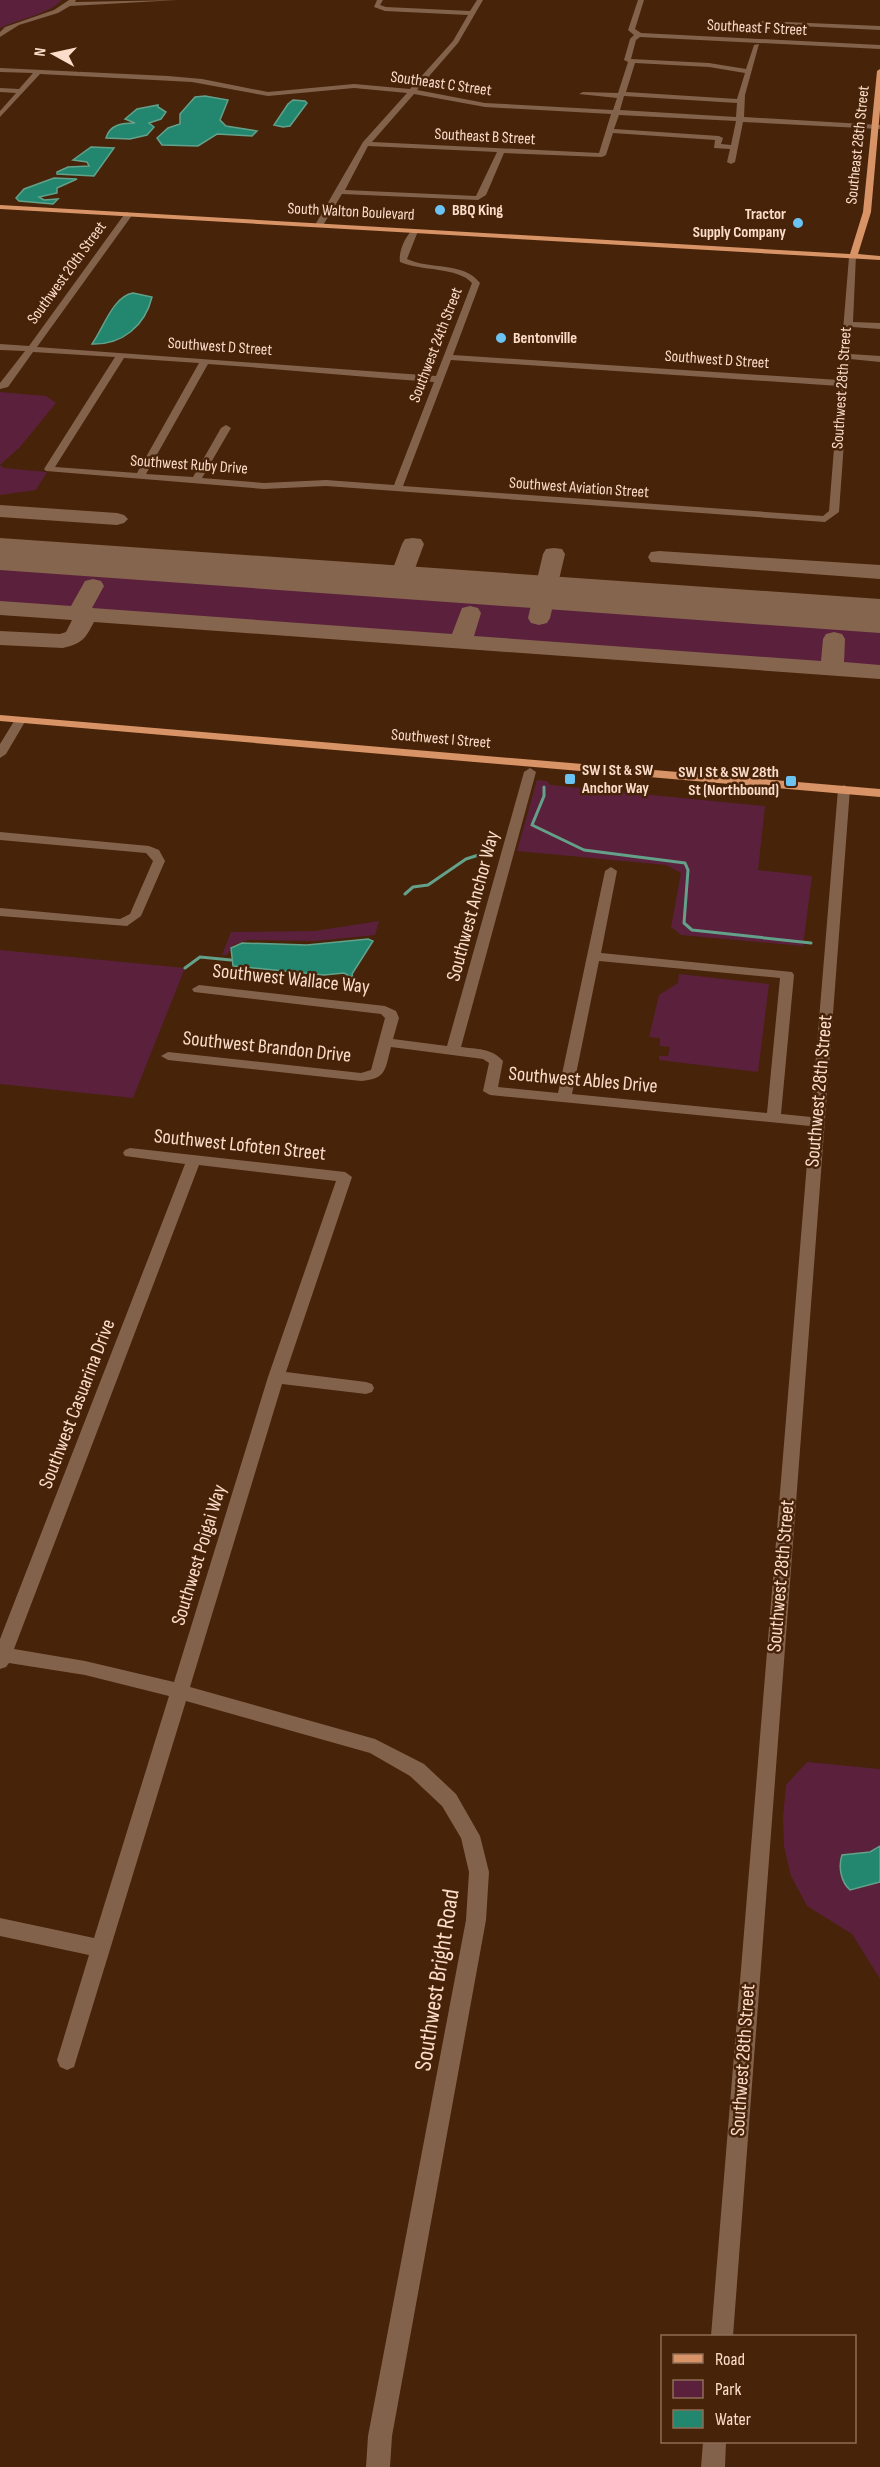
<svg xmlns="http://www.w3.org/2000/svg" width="880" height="2467" font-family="'Sofia Sans Condensed',sans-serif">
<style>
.green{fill:#5b213c}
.water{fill:#238770;stroke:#64a18b;stroke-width:1.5}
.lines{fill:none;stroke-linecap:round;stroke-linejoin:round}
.stream{stroke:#64a18b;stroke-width:3}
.taxiway{fill:#86654e;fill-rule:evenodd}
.runway{fill:#86654e;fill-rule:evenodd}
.minor{fill:#83624c;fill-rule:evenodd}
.major{fill:#d89366;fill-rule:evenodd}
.poi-dot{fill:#6bc3f2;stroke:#462309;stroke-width:2}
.labels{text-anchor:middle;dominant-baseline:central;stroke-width:5;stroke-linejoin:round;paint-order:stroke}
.far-street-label{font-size:16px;fill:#fcddca;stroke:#462309}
.far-poi-label{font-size:16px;font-weight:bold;fill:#fcddca;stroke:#462309;text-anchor:start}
.street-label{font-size:20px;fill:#fcddca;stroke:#462309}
.near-street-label{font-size:24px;fill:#fcddca;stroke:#462309}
</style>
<rect width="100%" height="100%" fill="#462309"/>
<!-- green -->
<path class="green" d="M 0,0 L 62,0 C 45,16 21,18 0,28 Z
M 0,392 L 46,396 L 56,403 L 20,447 L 0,465 L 4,468 L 47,472 L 36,490 L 0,495 Z
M 0,560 L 880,622 L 880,669 L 0,604 Z
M 537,780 L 547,781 L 550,785 L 765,806 L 758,870 L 812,876 L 803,946 L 681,935 L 671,927 L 681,873 L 666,865 L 517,851 Z
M 379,921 L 375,935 L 315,941 L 248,940 L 233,945 L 227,955 L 222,955 L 231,932 L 315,931 Z
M 0,950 L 185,968 L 133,1098 L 0,1084 Z
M 679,974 L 769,984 L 758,1072 L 659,1060 L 659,1056 L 668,1056 L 670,1047 L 660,1046 L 660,1038 L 649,1037 L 659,995 L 678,983 Z
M 807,1762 L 880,1769 L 880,1979 L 852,1934 L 807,1906 L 791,1876 L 784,1846 L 783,1818 L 786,1785 Z"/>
<!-- water -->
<path class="water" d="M 205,96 L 228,100 L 220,120 L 226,126 L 257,131 L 252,136 L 217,134 L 198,146 L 162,145 L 157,138 L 168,128 L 180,124 L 180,114 L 195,97 Z
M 293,100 L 305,101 L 307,103 L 290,126 L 283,127 L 274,125 L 288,104 Z
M 158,105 L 158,107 L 166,112 L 161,119 L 149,123 L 154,127 L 147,135 L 130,139 L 106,138 C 110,124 123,123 135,123 L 125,119 L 137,109 Z
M 91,147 L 114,148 L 94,176 L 57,174 L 57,172 L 68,167 L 89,166 L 87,162 L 73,160 Z
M 54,178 L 77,179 L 57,188 L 57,193 L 39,197 L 44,200 L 58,199 L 53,204 L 19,201 L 16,198 L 24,189 Z
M 133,293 L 152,297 C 145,326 122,345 92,344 C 103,329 113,296 133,293 Z
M 368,939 L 373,941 L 352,974 L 353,978 L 344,973 L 324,975 L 233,966 L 231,948 L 242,943 L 307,945 Z
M 880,1846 L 880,1882 L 850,1890 C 841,1882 838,1867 842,1855 L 870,1852 Z"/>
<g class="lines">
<!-- stream -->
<path class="stream" d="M 544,787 L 544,796 L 532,825 L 584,850 L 685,863 L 688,870 L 684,923 L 692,930 L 811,943
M 405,894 L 413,887 L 428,885 L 466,859 L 488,852
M 185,968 L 200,957 L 231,960"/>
<!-- taxiway -->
<path class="taxiway" d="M 0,505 L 117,513 L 124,515 L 128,519 L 124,523 L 117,525 L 0,517 Z
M 413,538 L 421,539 L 424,544 L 410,582 L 407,587 L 399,589 L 391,587 L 388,582 L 402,544 L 405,539 Z
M 554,548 L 562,549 L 565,554 L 550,618 L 547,623 L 539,625 L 531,623 L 528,618 L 543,554 L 546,549 Z
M 659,551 L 880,565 L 880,579 L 651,562 L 648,557 L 651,552 Z
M 93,579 L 101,581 L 104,586 L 92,608 L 452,634 L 462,608 L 470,606 L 478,608 L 481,613 L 474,636 L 821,661 L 823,639 L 826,634 L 834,632 L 842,634 L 845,639 L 844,662 L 880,665 L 880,679 L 94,622 C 85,639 83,643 63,648 L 0,645 L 0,631 L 60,634 L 66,632 L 72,620 L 0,615 L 0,601 L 71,606 L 85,581 Z"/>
<!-- runway -->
<path class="runway" d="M 0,538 L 880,599 L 880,633 L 0,570 Z"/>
<!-- minor -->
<path class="minor" d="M 69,0 L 76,0 L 75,2 L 178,0 L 70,6 L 58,13 L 19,25 L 0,37 L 0,32 L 5,27 L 54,10 Z
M 377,0 L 383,0 L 380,5 L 386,7 L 470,11 L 477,0 L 483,0 L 458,43 L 417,90 L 485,103 L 613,110 L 617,98 L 579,94 L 583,92 L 618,93 L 628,62 L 624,60 L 630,39 L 634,35 L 628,30 L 638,0 L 644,0 L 635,29 L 641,33 L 880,45 L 880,49 L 640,37 L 636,40 L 631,59 L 709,63 L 746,69 L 754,45 L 759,44 L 745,95 L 744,117 L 880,125 L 880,129 L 743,122 L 735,162 L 731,164 L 727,162 L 730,149 L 714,148 L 715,140 L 613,133 L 606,155 L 602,157 L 504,153 L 486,195 L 478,200 L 342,194 L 322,227 L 319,227 L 315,225 L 363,142 L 407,93 L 354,88 L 268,96 L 192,82 L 40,74 L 0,117 L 0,111 L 16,93 L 0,92 L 0,88 L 19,89 L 33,73 L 0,72 L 0,68 L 168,76 L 202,79 L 268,92 L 354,84 L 410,89 L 453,41 L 468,15 L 385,11 L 374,7 ZM 635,63 L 709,67 L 745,73 L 737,99 L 626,92 ZM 414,94 L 485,107 L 611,114 L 599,153 L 372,142 ZM 624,96 L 737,103 L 736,117 L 620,110 ZM 619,115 L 736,121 L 731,145 L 721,144 L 723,138 L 719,136 L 614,129 ZM 368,146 L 497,152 L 476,196 L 345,190 Z
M 761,21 L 880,26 L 880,30 L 759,24 Z
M 126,212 L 133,214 L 37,347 L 436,376 L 472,283 C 458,267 420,271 400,262 C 398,252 406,234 414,229 L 418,231 L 407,259 C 430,270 463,261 480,283 L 453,355 L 839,380 L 849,257 L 856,255 L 853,322 L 880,323 L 880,329 L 852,327 L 850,354 L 880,356 L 880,362 L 850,359 L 839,512 L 825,522 L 326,486 L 264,489 L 46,471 L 44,469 L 115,357 L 33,352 L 8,387 L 0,389 L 0,383 L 25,351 L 0,350 L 0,344 L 29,346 ZM 124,358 L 199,363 L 137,473 L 55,467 ZM 451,360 L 839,386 L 829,511 L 823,516 L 403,486 ZM 208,364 C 283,369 358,377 434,382 L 394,485 L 326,480 L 264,483 L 202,478 L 231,428 L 226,425 L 221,428 L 193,477 L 146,474 Z
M 20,717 L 26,720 L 6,754 L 0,758 L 0,744 L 16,718 Z
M 530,768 L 536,772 L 461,1047 C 476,1049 492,1048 503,1061 L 498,1087 L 558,1093 L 605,871 L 611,867 L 617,871 L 601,953 L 792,972 L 794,975 L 781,1114 L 811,1117 L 838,789 L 844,785 L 850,789 L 733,2336 L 711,2336 L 810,1126 L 490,1095 L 483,1091 L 489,1063 L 483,1059 L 391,1047 C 385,1069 387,1079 361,1081 L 168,1060 L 161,1056 L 168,1052 L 361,1073 L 371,1070 L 385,1018 L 381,1014 L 194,992 L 192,989 L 199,985 L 385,1006 L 396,1011 L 399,1018 L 393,1039 L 447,1046 L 524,772 ZM 599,961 L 780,978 L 767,1113 L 572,1094 Z
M 0,832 L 149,846 L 159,850 L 165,861 L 141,916 L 127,926 L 0,916 L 0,908 L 120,919 L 130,914 L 153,861 L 146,853 L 0,840 Z
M 130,1148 L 345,1172 L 352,1177 L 286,1372 L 366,1382 L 372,1384 L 374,1388 L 372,1392 L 366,1394 L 282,1384 L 190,1687 L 375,1739 L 424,1764 L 456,1794 L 480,1836 L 489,1872 L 486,1920 L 392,2436 L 390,2467 L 366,2467 L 368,2436 L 466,1920 L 469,1872 L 461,1838 L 442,1806 L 410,1776 L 370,1753 L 186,1701 L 74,2067 L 67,2070 L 60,2067 L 57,2060 L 89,1955 L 0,1936 L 0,1918 L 94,1938 L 169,1696 L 85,1675 L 9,1663 L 6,1667 L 0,1669 L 0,1639 L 185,1164 L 125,1156 L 123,1153 L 125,1150 ZM 199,1165 L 336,1181 L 268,1377 L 174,1682 L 85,1661 L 14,1649 Z
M 703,2442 L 726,2442 L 725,2467 L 701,2467 Z"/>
<!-- major -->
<path class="major" d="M 880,69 L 880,110 L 871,212 L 858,254 L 880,256 L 880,260 L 0,209 L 0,205 L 850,254 L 863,212 L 877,71 Z
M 0,715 L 880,789 L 880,797 L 0,721 Z"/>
</g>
<!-- markers -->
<g class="poi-dot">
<circle cx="440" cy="210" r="6"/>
<circle cx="798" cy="223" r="6"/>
<circle cx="501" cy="338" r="6"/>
<rect x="564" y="773" width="12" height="12" rx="3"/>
<rect x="785" y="775" width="12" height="12" rx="3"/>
</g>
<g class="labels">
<!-- far-street labels -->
<g class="far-street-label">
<text transform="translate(757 28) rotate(3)">Southeast F Street</text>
<text transform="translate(441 84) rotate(8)">Southeast C Street</text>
<text transform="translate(485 137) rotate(3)">Southeast B Street</text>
<text transform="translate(858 145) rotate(-84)">Southeast 28th Street</text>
<text transform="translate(351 212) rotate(3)">South Walton Boulevard</text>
<text transform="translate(67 273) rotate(-54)">Southwest 20th Street</text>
<text transform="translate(436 345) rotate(-69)">Southwest 24th Street</text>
<text transform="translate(220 347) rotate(4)">Southwest D Street</text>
<text transform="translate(717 360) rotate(4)">Southwest D Street</text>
<text transform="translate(842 388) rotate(-86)">Southwest 28th Street</text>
<text transform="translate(189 465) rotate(4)">Southwest Ruby Drive</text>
<text transform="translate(579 488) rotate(4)">Southwest Aviation Street</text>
<text transform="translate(441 739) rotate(5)">Southwest I Street</text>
</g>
<!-- far-poi labels -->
<g class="far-poi-label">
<text x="452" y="210">BBQ King</text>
<text x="786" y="214" text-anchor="end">Tractor<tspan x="786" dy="18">Supply Company</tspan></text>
<text x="513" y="338">Bentonville</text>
<text x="582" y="770">SW I St &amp; SW<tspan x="582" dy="18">Anchor Way</tspan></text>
<text x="779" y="772" text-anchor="end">SW I St &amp; SW 28th<tspan x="779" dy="18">St (Northbound)</tspan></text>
</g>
<!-- street labels -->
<g class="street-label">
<text transform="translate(473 906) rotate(-75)">Southwest Anchor Way</text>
<text transform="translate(291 979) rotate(6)">Southwest Wallace Way</text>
<text transform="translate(267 1047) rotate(6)">Southwest Brandon Drive</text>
<text transform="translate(583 1080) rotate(5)">Southwest Ables Drive</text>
<text transform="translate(819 1091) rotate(-85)">Southwest 28th Street</text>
<text transform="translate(240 1145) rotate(6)">Southwest Lofoten Street</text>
<text transform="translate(77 1404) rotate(-69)">Southwest Casuarina Drive</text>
<text transform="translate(199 1555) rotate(-73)">Southwest Poigai Way</text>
<text transform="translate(781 1576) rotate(-85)">Southwest 28th Street</text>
<text transform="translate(743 2060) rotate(-86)">Southwest 28th Street</text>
</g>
<!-- near-street labels -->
<g class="near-street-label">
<text transform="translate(437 1980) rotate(-81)">Southwest Bright Road</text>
</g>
</g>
<!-- legend -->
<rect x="661" y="2335" width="195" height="108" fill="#462309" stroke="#8f6d56" stroke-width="1.5"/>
<rect x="673" y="2354" width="30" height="9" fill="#d89366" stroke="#8f6d56" stroke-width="1.5"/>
<text x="715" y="2365" font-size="18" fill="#fcddca">Road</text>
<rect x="673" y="2380" width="30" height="18" fill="#5b213c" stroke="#8f6d56" stroke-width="1.5"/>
<text x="715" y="2395" font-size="18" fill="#fcddca">Park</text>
<rect x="673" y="2410" width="30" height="18" fill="#238770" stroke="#8f6d56" stroke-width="1.5"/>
<text x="715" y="2425" font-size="18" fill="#fcddca">Water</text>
<!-- north arrow -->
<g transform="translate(54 54) rotate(278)" stroke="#462309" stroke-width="4.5" paint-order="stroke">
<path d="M0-4.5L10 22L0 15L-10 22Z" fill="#fcddca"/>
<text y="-9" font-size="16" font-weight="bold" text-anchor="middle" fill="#fcddca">N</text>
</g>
</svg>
